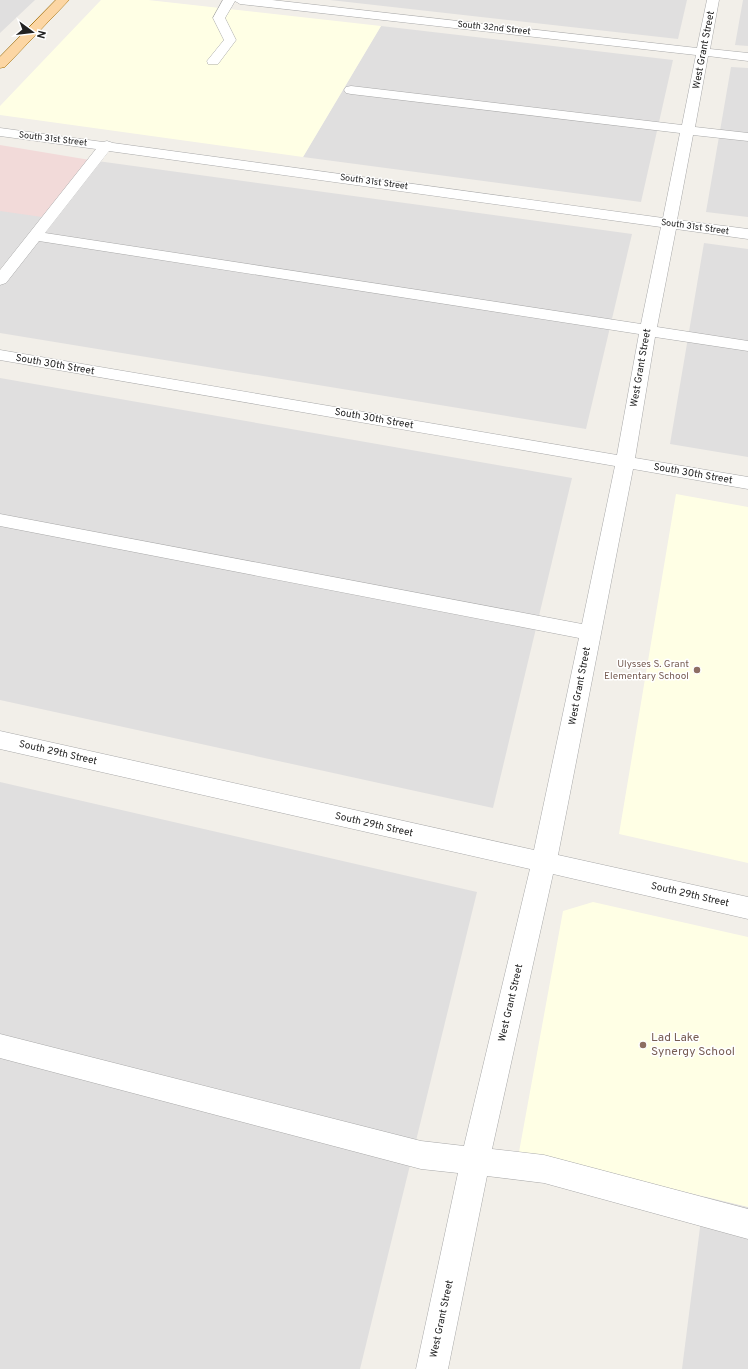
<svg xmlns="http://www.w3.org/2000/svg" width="748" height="1369" font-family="Overpass,sans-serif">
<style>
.residential{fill:#e0dfdf}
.commercial{fill:#f2dad9}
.education{fill:#ffffe5}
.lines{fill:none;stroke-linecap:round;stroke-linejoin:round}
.minor-casing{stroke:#a9a9a9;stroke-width:1}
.major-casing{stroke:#a06b00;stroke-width:1}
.minor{fill:#fff;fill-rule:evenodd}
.major{fill:#fcd6a4;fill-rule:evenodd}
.education-dot{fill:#8d6e63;stroke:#fff;stroke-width:1.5}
.labels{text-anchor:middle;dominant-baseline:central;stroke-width:3;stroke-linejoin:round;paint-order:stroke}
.far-street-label{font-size:9px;fill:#222;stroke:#fff}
.street-label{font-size:10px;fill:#222;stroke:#fff}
.education-label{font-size:10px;fill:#785e54;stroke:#fff;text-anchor:end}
.near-education-label{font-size:12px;fill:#785e54;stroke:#fff;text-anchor:start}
</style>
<rect width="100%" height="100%" fill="#f2efe9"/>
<!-- residential -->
<path class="residential" d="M 0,0 L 35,0 L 0,33 Z
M 330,0 L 687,0 L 678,39 Z
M 743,0 L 748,0 L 748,46 L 735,45 Z
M 381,26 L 673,60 L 641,202 L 303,157 Z
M 731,67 L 748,68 L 748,217 L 706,212 Z
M 90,160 L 632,234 L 586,429 L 0,333 L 0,270 L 27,237 L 0,269 L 0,210 Z
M 704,243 L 748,249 L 748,457 L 670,444 Z
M 0,378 L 572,478 L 493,808 L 0,700 Z
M 0,782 L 477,892 L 360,1369 L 0,1369 Z
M 704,1196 L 748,1207 L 748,1369 L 682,1369 Z"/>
<!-- commercial -->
<path class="commercial" d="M 0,145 L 90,160 L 42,217 L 0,211 Z"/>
<!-- education -->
<path class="education" d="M 101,0 L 148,0 L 381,26 L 303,157 L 0,115 L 0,106 Z
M 676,494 L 748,507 L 748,863 L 619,834 Z
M 593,902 L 748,937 L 748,1207 L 519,1152 L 563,911 Z"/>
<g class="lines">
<defs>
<path id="minor" d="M 223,0 L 272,0 L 697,48 L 707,0 L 719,0 L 710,49 L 748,53 L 748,61 L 708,56 L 695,127 L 748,133 L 748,141 L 693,135 L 677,220 L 748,229 L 748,239 L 676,229 L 657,327 L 748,341 L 748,351 L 655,337 L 635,458 L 748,477 L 748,489 L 633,469 L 558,855 L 748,897 L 748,919 L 553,874 L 492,1149 L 544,1155 L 748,1209 L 748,1239 L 544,1183 L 487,1176 L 448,1369 L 416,1369 L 458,1173 L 421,1169 L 0,1058 L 0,1034 L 421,1141 L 464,1146 L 530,869 L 0,749 L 0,731 L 534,850 L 579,638 L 0,526 L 0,514 L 582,624 L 615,466 L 0,360 L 0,350 L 617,455 L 639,334 L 39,241 L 6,283 L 0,285 L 0,270 L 96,149 L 0,136 L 0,128 L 103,142 L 107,141 L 113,143 L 663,218 L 680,133 L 351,94 L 346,93 L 344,90 L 346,87 L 351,86 L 682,125 L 696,55 L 240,4 L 235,1 L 225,18 L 236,40 L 218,64 L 208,64 L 207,61 L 224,40 L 213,18 ZM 109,151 L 661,227 L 641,324 L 45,233 Z"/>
<path id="major" d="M 56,0 L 69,0 L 5,67 L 0,68 L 0,57 Z"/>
</defs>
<!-- minor casing -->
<use href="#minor" class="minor-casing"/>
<!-- major casing -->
<use href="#major" class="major-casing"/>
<!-- minor -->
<use href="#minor" class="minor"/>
<!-- major -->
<use href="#major" class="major"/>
</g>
<!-- markers -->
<g class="education-dot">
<circle cx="697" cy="670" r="4"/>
<circle cx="643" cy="1045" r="4"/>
</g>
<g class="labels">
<!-- far-street labels -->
<g class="far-street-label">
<text transform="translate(494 28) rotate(6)">South 32nd Street</text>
<text transform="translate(53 139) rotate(7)">South 31st Street</text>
<text transform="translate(374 182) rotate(8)">South 31st Street</text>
<text transform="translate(695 227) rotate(8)">South 31st Street</text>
</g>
<!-- street labels -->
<g class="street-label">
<text transform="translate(704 50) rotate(-79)">West Grant Street</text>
<text transform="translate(55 365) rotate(10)">South 30th Street</text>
<text transform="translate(641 368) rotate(-80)">West Grant Street</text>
<text transform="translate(374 419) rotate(10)">South 30th Street</text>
<text transform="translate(693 474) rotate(10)">South 30th Street</text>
<text transform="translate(580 686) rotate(-79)">West Grant Street</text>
<text transform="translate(58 753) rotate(13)">South 29th Street</text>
<text transform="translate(374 825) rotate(13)">South 29th Street</text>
<text transform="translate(690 895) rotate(13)">South 29th Street</text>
<text transform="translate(511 1003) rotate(-77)">West Grant Street</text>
<text transform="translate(442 1319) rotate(-78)">West Grant Street</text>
</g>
<!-- education labels -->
<g class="education-label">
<text x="689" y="664">Ulysses S. Grant<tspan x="689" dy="12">Elementary School</tspan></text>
</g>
<!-- near-education labels -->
<g class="near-education-label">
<text x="651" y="1038">Lad Lake<tspan x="651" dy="14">Synergy School</tspan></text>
</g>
</g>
<!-- north arrow -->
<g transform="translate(32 32) rotate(105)" stroke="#ffffff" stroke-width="3" paint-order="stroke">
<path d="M0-3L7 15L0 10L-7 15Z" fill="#222222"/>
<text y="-6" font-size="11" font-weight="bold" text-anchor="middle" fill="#222222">N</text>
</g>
</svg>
